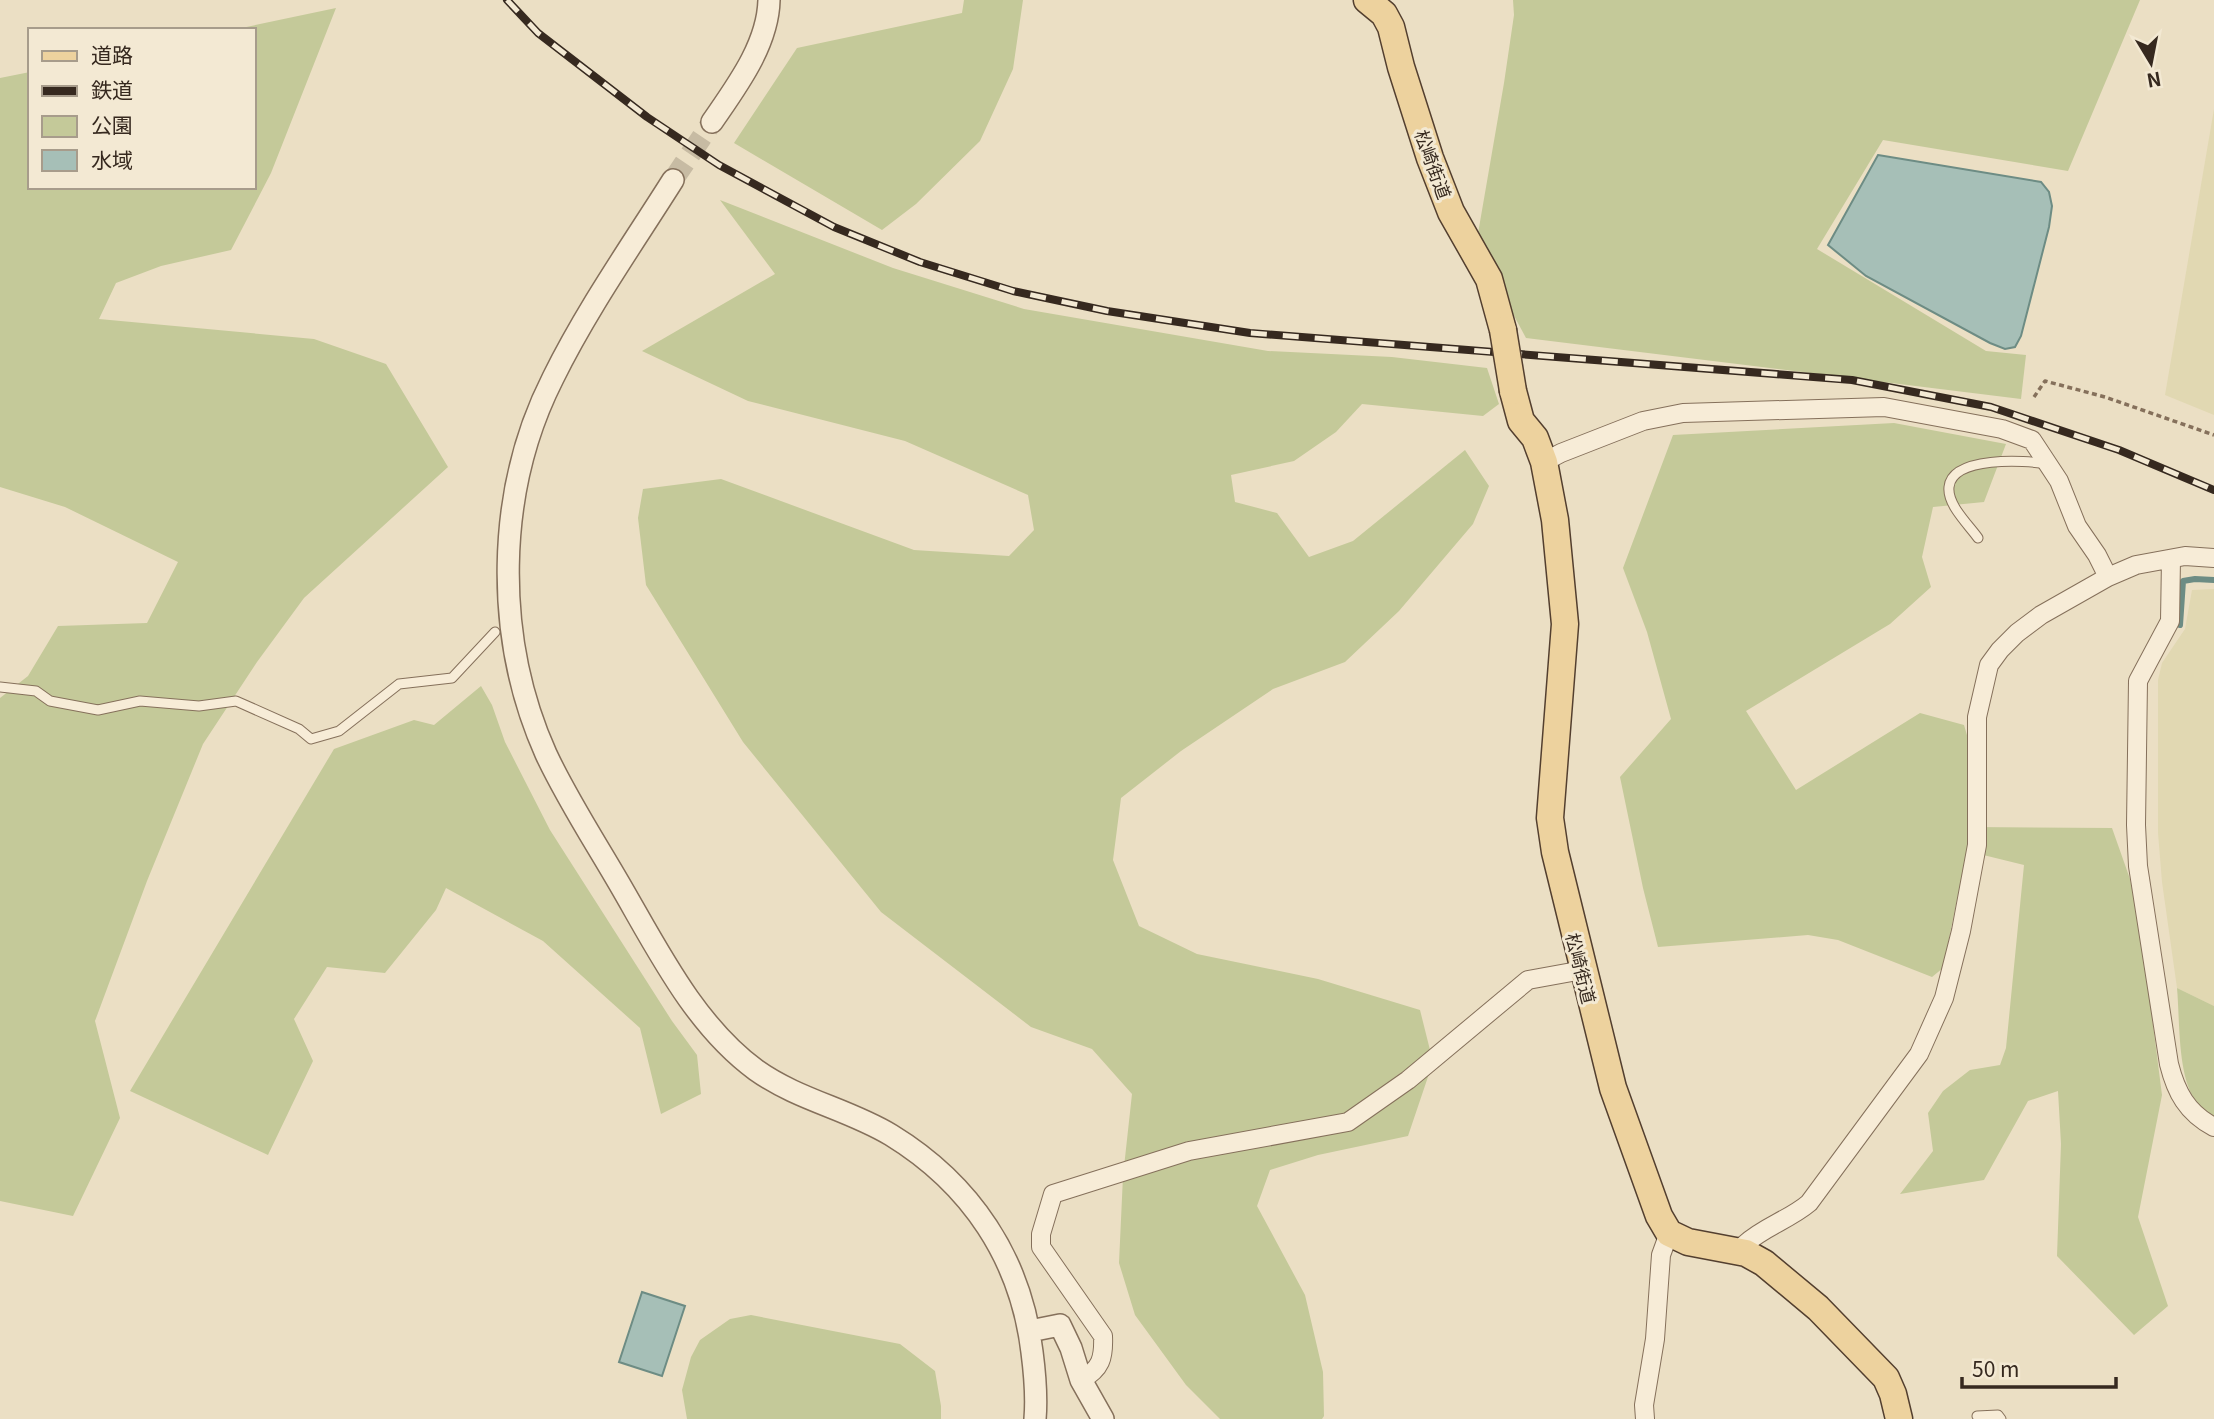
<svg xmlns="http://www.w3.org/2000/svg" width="2214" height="1419" font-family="Georgia,'Noto Sans JP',serif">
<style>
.farmland{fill:#e1d8b2}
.green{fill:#c4c999}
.water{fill:#a6bfb7;stroke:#6d8c84;stroke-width:2}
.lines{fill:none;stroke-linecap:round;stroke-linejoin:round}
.stream{stroke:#6d8c84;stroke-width:6}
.tertiary-tunnel{stroke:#c7bba3;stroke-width:21;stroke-dasharray:21 10;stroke-linecap:butt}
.service-casing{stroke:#85705b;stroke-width:11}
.minor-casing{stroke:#85705b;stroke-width:20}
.tertiary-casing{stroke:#85705b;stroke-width:24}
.primary-casing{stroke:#533f2f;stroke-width:29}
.path{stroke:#85705b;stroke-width:3.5;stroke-dasharray:5 3.5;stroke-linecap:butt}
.service{stroke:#f7ecd7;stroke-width:9}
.minor{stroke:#f7ecd7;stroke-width:18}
.tertiary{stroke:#f7ecd7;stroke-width:21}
.primary{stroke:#edd29e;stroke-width:26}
.rail-casing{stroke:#36291f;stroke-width:8}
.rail{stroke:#f3e9d3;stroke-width:5;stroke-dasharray:16;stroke-linecap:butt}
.primary-bridge-casing{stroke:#533f2f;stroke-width:29;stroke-linecap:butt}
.primary-bridge{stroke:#edd29e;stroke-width:26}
.labels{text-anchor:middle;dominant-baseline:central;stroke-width:6;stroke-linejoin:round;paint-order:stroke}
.street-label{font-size:18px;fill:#36291f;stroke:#f3e9d3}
</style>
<rect width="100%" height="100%" fill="#ebdfc4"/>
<!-- farmland -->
<path class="farmland" d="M 2214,109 L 2214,415 L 2165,395 Z
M 2214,589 L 2214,1006 L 2177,988 L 2162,882 L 2158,833 L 2158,680 L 2162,663 L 2185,629 L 2192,590 Z"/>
<!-- green -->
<path class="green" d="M 964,0 L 1023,0 L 1013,69 L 980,141 L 916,204 L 882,230 L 734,143 L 797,48 L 962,13 Z
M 1513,0 L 2140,0 L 2068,171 L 1883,140 L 1817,249 L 1986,351 L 2026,355 L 2021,399 L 1526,338 L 1476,245 L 1504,83 L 1514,15 Z
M 336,8 L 271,173 L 231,250 L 161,266 L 116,283 L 99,319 L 314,339 L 386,364 L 448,467 L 304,598 L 257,662 L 203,744 L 147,881 L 95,1021 L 120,1118 L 73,1216 L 0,1201 L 0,698 L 28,676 L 58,626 L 147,623 L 178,562 L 65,507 L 0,487 L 0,78 L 30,72 L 30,187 L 254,187 L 254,30 L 232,30 Z
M 720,200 L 893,268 L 1024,309 L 1268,351 L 1392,357 L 1487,368 L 1499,404 L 1483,416 L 1362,404 L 1336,432 L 1294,461 L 1231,475 L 1235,502 L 1277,513 L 1309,557 L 1353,541 L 1465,450 L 1489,486 L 1473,524 L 1399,611 L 1345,662 L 1273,689 L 1181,751 L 1121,798 L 1113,860 L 1139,926 L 1197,954 L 1318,979 L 1420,1010 L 1433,1062 L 1408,1136 L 1318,1155 L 1270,1170 L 1257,1206 L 1305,1295 L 1323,1372 L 1324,1416 L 1322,1419 L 1220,1419 L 1186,1385 L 1135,1315 L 1119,1263 L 1123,1176 L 1132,1094 L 1092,1049 L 1031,1027 L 881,912 L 743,742 L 646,585 L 638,518 L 643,489 L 721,479 L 914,550 L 1009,556 L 1034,530 L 1028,495 L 905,441 L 748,401 L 642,351 L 775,274 Z
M 1894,423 L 2006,444 L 1984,502 L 1933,507 L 1922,557 L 1931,587 L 1890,624 L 1746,711 L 1796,790 L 1920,713 L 1964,725 L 1969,742 L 1971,827 L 2112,828 L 2130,879 L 2142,939 L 2162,1095 L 2138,1217 L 2168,1306 L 2134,1335 L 2057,1256 L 2061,1144 L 2058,1091 L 2028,1101 L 1984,1180 L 1900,1194 L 1933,1151 L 1928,1113 L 1943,1091 L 1970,1070 L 2000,1065 L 2006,1048 L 2024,865 L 1967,851 L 1943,968 L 1932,977 L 1838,940 L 1808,935 L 1658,947 L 1643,888 L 1620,777 L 1671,719 L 1647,632 L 1623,568 L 1673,435 Z
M 481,686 L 492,705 L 505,742 L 550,830 L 672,1021 L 697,1055 L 701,1094 L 661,1114 L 640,1028 L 543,941 L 446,888 L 436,910 L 385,973 L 327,967 L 294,1019 L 313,1061 L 268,1155 L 130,1091 L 334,749 L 414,720 L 434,725 Z
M 2177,988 L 2214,1006 L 2214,1118 C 2209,1113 2202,1108 2197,1103 C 2177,1078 2180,1020 2177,988 Z
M 751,1315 L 900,1344 L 935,1371 L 941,1406 L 941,1419 L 687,1419 L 682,1390 L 691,1357 L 700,1340 L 730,1319 Z"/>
<!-- water -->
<path class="water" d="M 1878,155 L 2041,182 L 2049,192 L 2052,206 L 2049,227 L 2021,336 L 2015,347 L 2005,349 L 1990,343 L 1866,276 L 1828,245 Z
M 642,1292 L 685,1306 L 662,1376 L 619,1362 Z"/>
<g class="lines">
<!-- stream -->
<path class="stream" d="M 2180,625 L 2183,581 L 2195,579 L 2214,580"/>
<!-- tertiary-tunnel -->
<path class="tertiary-tunnel" d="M 673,180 L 712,122"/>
<defs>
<path id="service" d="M 1978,538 C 1969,525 1947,505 1949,487 C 1952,456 2025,460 2047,464
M 0,687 L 36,691 L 50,701 L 98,710 L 140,701 L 199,706 L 236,701 L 299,729 L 311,739 L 339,731 L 399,684 L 452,678 L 495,632
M 1977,1416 L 1998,1415 L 2001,1419"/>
<path id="minor" d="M 1544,462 L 1561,453 L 1643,421 L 1683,413 L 1884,407 L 2002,429 L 2032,440 L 2059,481 L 2077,526 L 2097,555 L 2108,577
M 2171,559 L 2170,621 L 2138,681 L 2136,825 L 2138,866 L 2169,1064 C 2176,1092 2187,1113 2214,1127
M 1746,1253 L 1744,1245 C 1763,1227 1789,1220 1809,1203 L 1919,1054 L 1944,998 L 1961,931 L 1977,845 L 1977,717 L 1989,665 L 2000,650 L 2017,633 L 2041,615 L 2108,577 L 2136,565 L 2185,556 L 2214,558
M 1081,1380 C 1101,1369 1104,1358 1103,1336 L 1041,1247 L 1041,1234 L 1053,1194 L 1189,1151 L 1348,1122 L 1408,1080 L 1528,980 L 1583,970
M 1645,1419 L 1644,1405 L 1655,1339 L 1661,1255 L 1669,1233"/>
<path id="tertiary" d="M 712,122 C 736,87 768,45 769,0
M 673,180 C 632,245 587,309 553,378 C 495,492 494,638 546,754 C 566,797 592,837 616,878 C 655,944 692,1023 756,1070 C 798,1100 848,1109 891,1135 C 971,1184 1021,1259 1032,1352 C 1035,1375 1037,1396 1035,1419
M 1030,1331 L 1060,1325 L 1071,1348 L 1081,1380 L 1103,1419"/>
<path id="primary" d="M 1367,0 L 1384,14 L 1391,27 L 1401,67 L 1430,158 L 1451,212 L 1489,279 L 1503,330
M 1513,391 L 1521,421 L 1535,438 L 1544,462 L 1555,520 L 1565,624 L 1550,818 L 1555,852 L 1613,1088 L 1659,1216 L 1669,1233 L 1688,1242 L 1746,1253 L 1764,1263 L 1818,1308 L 1886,1378 L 1893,1394 L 1899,1419"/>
</defs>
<!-- service casing -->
<use href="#service" class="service-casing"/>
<!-- minor casing -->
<use href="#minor" class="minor-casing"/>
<!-- tertiary casing -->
<use href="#tertiary" class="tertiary-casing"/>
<!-- primary casing -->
<use href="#primary" class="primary-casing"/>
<!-- path -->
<path class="path" d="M 2034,397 L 2045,381 L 2105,397 L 2214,435"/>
<!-- service -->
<use href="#service" class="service"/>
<!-- minor -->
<use href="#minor" class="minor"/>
<!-- tertiary -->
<use href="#tertiary" class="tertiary"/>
<!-- primary -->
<use href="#primary" class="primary"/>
<defs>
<path id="rail" d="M 507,0 L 538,33 L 647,117 L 719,165 L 834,227 L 920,262 L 1013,291 L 1107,311 L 1250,333 L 1852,380 L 1991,407 L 2119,450 L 2214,490"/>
</defs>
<!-- rail casing -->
<use href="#rail" class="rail-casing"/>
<!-- rail -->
<use href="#rail" class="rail"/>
<defs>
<path id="primary-bridge" d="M 1503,330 L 1513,391"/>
</defs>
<!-- primary-bridge casing -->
<use href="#primary-bridge" class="primary-bridge-casing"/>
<!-- primary-bridge -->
<use href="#primary-bridge" class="primary-bridge"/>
</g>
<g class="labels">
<!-- street labels -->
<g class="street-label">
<text transform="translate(1434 164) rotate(70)">松崎街道</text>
<text transform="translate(1582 968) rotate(76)">松崎街道</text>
</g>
</g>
<!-- legend -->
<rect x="28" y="28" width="228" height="161" fill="#f3e9d3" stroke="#a79c8b" stroke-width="2"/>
<rect x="42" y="51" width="35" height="10" fill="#edd29e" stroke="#a79c8b" stroke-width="2"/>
<text x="91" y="63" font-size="21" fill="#36291f">道路</text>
<rect x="42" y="86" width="35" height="10" fill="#36291f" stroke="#a79c8b" stroke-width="2"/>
<text x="91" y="98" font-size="21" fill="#36291f">鉄道</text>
<rect x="42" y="116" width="35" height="21" fill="#c4c999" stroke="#a79c8b" stroke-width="2"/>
<text x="91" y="133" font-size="21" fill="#36291f">公園</text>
<rect x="42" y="150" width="35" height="21" fill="#a6bfb7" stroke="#a79c8b" stroke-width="2"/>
<text x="91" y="168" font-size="21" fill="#36291f">水域</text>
<!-- north arrow -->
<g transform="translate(2151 63) rotate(170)" stroke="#f3e9d3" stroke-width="5" paint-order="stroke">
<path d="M0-5L12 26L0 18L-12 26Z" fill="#36291f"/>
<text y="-10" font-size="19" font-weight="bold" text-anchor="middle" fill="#36291f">N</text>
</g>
<!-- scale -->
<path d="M1962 1377v10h154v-10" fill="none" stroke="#36291f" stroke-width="3.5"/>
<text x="1972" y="1377" font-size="21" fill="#36291f" stroke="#f3e9d3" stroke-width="5" paint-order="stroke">50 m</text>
</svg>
